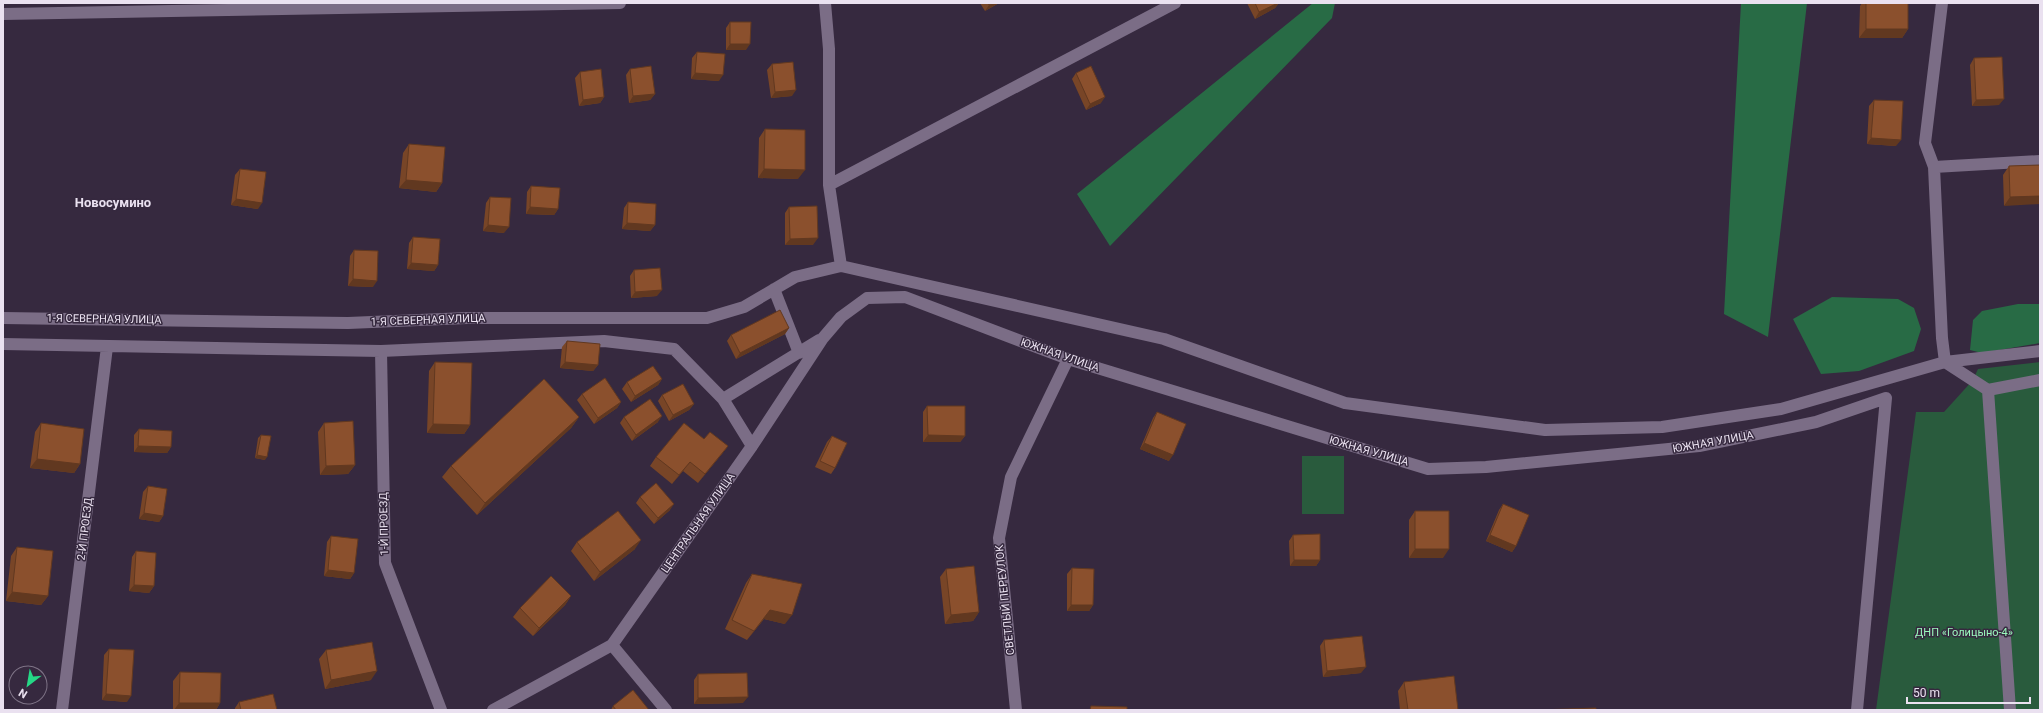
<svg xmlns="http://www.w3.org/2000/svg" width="2043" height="713" font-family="Roboto,sans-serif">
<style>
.green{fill:#295b3d}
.forest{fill:#286b45}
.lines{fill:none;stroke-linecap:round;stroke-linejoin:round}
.minor{stroke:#7b6d86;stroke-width:12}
.wall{fill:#784527}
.shaded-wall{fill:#613820}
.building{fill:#8b502d;stroke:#613820}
.labels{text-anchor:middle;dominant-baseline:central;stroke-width:3;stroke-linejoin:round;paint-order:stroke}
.street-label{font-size:11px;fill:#eae1f0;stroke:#36293f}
.park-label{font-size:11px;fill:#9bf9bd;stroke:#36293f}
.quarter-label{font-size:13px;font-weight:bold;fill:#eae1f0;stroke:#36293f}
</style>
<rect width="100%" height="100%" fill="#36293f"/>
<!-- green -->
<path class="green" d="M 2040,362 L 2040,710 L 1876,710 L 1916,412 L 1944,412 L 1973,380 L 1978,369 Z
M 1302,456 L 1344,456 L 1344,514 L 1302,514 Z"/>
<!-- forest -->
<path class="forest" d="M 1313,3 L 1335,3 L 1332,18 L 1110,246 L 1077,194 Z
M 1741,3 L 1807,3 L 1768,337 L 1724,314 Z
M 1832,297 L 1898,299 L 1914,308 L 1921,329 L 1914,351 L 1859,371 L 1821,374 L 1793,319 Z
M 2018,304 L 2040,304 L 2040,343 L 1982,353 L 1970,350 L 1973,320 L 1982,311 Z"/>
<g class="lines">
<!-- minor -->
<path class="minor" d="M 825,3 L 829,49 L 829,185 L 841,266 L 1164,339 L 1345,403 L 1545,430 L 1662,427 L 1781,409 L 1945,362 L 2040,351
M 1942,3 L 1925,143 L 1934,167 L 1942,338 L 1945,362 L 1988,390 L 2040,380
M 3,14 L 620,3
M 1934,167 L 2040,161
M 829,185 L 1175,3
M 774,289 L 799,353
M 3,318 L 348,323 L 467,318 L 707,318 L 744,307 L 795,277 L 841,266
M 3,344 L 381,351 L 604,341 L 674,349 L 723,399 L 752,446
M 381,351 L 385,563 L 441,710
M 1988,390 L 2010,710
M 723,399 L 819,340
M 612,645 L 666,710
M 62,710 L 107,347
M 493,710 L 612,645 L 752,446 L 823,338 L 841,317 L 867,298 L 905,297 L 1068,359 L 1428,469 L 1486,467 L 1699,446 L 1816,422 L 1886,398 L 1857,710
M 1016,710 L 999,538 L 1011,477 L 1068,359"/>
</g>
<!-- wall -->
<path class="wall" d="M 980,3 L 999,3 L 985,11 Z
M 1247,3 L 1279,3 L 1275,8 L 1255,19 Z
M 1862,3 L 1866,3 L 1908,29 L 1902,38 L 1859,38 L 1860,6 Z
M 730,22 L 746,50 L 726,50 L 726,28 Z
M 697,52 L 719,81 L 691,79 L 692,58 Z
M 1974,58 L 1999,105 L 1972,106 L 1970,65 Z
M 772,64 L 792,96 L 771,98 L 767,70 Z
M 630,69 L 655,94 L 650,100 L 629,103 L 626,75 Z
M 580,72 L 604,97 L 600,103 L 579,106 L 575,78 Z
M 1076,73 L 1101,103 L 1086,110 L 1072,79 Z
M 1874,100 L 1896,146 L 1867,144 L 1869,106 Z
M 765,129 L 798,179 L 758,178 L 759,138 Z
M 409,144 L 442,183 L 436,192 L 399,188 L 403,153 Z
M 2040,165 L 2004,206 L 2003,175 L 2009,166 Z
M 240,169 L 258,209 L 231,205 L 235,175 Z
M 531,186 L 558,209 L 554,215 L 526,214 L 527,192 Z
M 490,197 L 504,233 L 483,231 L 486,203 Z
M 628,202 L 655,225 L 650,231 L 622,229 L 624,208 Z
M 789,207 L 813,245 L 785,245 L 785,213 Z
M 413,237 L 438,265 L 434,271 L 407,269 L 409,243 Z
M 354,250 L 373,287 L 348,286 L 350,256 Z
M 634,270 L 657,296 L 631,298 L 630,276 Z
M 789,328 L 785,334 L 736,359 L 727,341 L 731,335 Z
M 567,341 L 598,365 L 593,371 L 560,368 L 562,347 Z
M 435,362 L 470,425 L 464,434 L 427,433 L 429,371 Z
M 662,379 L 658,385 L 631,402 L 622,389 L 627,382 Z
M 582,394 L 621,402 L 617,408 L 594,424 L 577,400 Z
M 662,395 L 694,404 L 689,410 L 669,421 L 658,401 Z
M 927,406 L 965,436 L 960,442 L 923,442 L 923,412 Z
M 1157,412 L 1169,461 L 1140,449 L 1153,418 Z
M 579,417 L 571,428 L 477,515 L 442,477 L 451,466 Z
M 624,417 L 658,422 L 632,441 L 620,423 Z
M 41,423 L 80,464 L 74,473 L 30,468 L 35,432 Z
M 324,423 L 355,465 L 348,474 L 320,475 L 318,432 Z
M 139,429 L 171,447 L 167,453 L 134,452 L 134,435 Z
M 261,435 L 265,460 L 255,458 L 258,438 Z
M 832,436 L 835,468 L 831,474 L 815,467 L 827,442 Z
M 704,439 L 728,446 L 721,455 L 698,483 L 683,471 L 672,484 L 650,466 L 656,457 Z
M 148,486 L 163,516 L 159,522 L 139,519 L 143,492 Z
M 640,497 L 670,510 L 654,524 L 636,503 Z
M 1503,504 L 1516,546 L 1512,552 L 1486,541 L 1499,510 Z
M 1415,511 L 1443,558 L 1409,558 L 1409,520 Z
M 1293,535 L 1320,560 L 1316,566 L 1290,566 L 1289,541 Z
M 331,536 L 354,573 L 350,579 L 324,576 L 327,542 Z
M 577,542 L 635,549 L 594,581 L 571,551 Z
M 17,547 L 48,596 L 41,605 L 6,601 L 11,556 Z
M 136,551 L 154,586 L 149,593 L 129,591 L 132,557 Z
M 1072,568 L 1093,605 L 1089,611 L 1067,611 L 1067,574 Z
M 946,569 L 979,612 L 973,621 L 945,624 L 940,577 Z
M 752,574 L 785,624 L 764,619 L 747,640 L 725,629 L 746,583 Z
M 571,596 L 565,605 L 533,636 L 513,617 L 520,608 Z
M 1324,640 L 1361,673 L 1323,677 L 1320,646 Z
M 109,649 L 127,702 L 102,700 L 104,655 Z
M 326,650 L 371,680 L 325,689 L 319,659 Z
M 180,672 L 220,703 L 216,710 L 173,710 L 173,681 Z
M 698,674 L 743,703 L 694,704 L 694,680 Z
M 1404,682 L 1458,710 L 1400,710 L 1398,691 Z
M 239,702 L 277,710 L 235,710 L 235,708 Z
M 613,706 L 649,710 L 611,710 Z"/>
<!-- shaded-wall -->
<path class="shaded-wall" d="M 993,3 L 999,3 L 985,11 L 989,5 Z
M 1278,3 L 1279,3 L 1275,8 L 1255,19 L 1259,12 Z
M 1866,29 L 1908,29 L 1902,38 L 1859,38 Z
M 730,44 L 750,44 L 746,50 L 726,50 Z
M 695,73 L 723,75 L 719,81 L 691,79 Z
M 796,90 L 792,96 L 771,98 L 775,92 Z
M 655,94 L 650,100 L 629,103 L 633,96 Z
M 604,97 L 600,103 L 579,106 L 583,100 Z
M 1105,97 L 1101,103 L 1086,110 L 1090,104 Z
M 2004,99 L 1999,105 L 1972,106 L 1976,100 Z
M 1871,138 L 1901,140 L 1896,146 L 1867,144 Z
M 764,169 L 805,170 L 798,179 L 758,178 Z
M 406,180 L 442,183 L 436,192 L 399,188 Z
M 2040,196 L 2040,204 L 2004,206 L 2010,197 Z
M 236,199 L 262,203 L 258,209 L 231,205 Z
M 530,207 L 558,209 L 554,215 L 526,214 Z
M 627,223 L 655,225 L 650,231 L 622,229 Z
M 488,225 L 509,227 L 504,233 L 483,231 Z
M 818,238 L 813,245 L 785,245 L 790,239 Z
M 411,263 L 438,265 L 434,271 L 407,269 Z
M 353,279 L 377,281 L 373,287 L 348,286 Z
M 662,290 L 657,296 L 631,298 L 635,292 Z
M 789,328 L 785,334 L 736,359 L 740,353 Z
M 565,362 L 598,365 L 593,371 L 560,368 Z
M 662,379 L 658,385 L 631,402 L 635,396 Z
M 621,402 L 617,408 L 594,424 L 598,418 Z
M 694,404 L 689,410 L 669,421 L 673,415 Z
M 662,416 L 658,422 L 632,441 L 636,435 Z
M 579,417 L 571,428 L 477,515 L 485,503 Z
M 433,424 L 470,425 L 464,434 L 427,433 Z
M 928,435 L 965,436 L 960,442 L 923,442 Z
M 1144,443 L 1173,455 L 1169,461 L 1140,449 Z
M 138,446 L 171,447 L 167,453 L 134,452 Z
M 728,446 L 721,455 L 698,483 L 705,474 Z
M 257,455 L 267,457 L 265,460 L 255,458 Z
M 37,459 L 80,464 L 74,473 L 30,468 Z
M 690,462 L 683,471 L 672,484 L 679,475 Z
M 355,465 L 348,474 L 320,475 L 326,466 Z
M 674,504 L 670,510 L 654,524 L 658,518 Z
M 144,513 L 163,516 L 159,522 L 139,519 Z
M 1490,535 L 1516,546 L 1512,552 L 1486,541 Z
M 641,540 L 635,549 L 594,581 L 600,572 Z
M 1415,549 L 1449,549 L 1443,558 L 1409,558 Z
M 1294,560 L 1320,560 L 1316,566 L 1290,566 Z
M 328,570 L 354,573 L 350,579 L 324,576 Z
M 134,585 L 154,586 L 149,593 L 129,591 Z
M 12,592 L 48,596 L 41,605 L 6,601 Z
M 571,596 L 565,605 L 533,636 L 539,628 Z
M 1071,605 L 1093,605 L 1089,611 L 1067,611 Z
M 770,610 L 792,615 L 785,624 L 764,619 L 747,640 Z
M 979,612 L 973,621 L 945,624 L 951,615 Z
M 1366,667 L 1361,673 L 1323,677 L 1327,671 Z
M 377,671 L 371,680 L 325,689 L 331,680 Z
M 106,694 L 131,696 L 127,702 L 102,700 Z
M 748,697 L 743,703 L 694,704 L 698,698 Z
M 179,703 L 220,703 L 216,710 L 174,710 Z"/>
<!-- building -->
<path class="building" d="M 988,3 L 993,3 L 989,5 Z
M 1255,3 L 1278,3 L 1259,12 Z
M 1866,3 L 1908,3 L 1908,29 L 1866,29 Z
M 730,22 L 751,22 L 750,44 L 730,44 Z
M 697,52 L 725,54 L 723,75 L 695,73 Z
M 2002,57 L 2004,99 L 1976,100 L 1974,58 Z
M 793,62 L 796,90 L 775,92 L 772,64 Z
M 651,66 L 655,94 L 633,96 L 630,69 Z
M 1091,66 L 1105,97 L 1090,104 L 1076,73 Z
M 601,69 L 604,97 L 583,100 L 580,72 Z
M 1874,100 L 1903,101 L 1901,140 L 1871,138 Z
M 765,129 L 805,130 L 805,170 L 764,169 Z
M 409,144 L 445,147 L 442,183 L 406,180 Z
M 2040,165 L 2040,196 L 2010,197 L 2009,166 Z
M 240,169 L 266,172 L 262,203 L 236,199 Z
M 531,186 L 560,188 L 558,209 L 530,207 Z
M 490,197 L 511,198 L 509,227 L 488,225 Z
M 628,202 L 656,204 L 655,225 L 627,223 Z
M 817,206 L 818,238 L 790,239 L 789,207 Z
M 413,237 L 440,239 L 438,265 L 411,263 Z
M 354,250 L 378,251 L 377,281 L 353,279 Z
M 660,268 L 662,290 L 635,292 L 634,270 Z
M 780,310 L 789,328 L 740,353 L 731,335 Z
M 567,341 L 600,344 L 598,365 L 565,362 Z
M 435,362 L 472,363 L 470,425 L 433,424 Z
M 653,366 L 662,379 L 635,396 L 627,382 Z
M 605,378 L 621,402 L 598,418 L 582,394 Z
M 544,379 L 579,417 L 485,503 L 451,466 Z
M 683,384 L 694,404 L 673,415 L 662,395 Z
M 650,399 L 662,416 L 636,435 L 624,417 Z
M 927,406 L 965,406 L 965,436 L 928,435 Z
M 1157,412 L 1186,424 L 1173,455 L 1144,443 Z
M 353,421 L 355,465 L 326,466 L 324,423 Z
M 41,423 L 84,429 L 80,464 L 37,459 Z
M 684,423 L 704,439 L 710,432 L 728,446 L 705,474 L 690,462 L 679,475 L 656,457 Z
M 139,429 L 172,431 L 171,447 L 138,446 Z
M 261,435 L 271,436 L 267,457 L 257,455 Z
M 832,436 L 847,443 L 835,468 L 820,461 Z
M 656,483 L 674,504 L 658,518 L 640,497 Z
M 148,486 L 167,489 L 163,516 L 144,513 Z
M 1503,504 L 1529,515 L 1516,546 L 1490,535 Z
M 618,511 L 641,540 L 600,572 L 577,542 Z
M 1415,511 L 1449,511 L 1449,549 L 1415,549 Z
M 1320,534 L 1320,560 L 1294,560 L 1293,535 Z
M 331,536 L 358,539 L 354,573 L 328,570 Z
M 17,547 L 53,551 L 48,596 L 12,592 Z
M 136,551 L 156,553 L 154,586 L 134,585 Z
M 974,566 L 979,612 L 951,615 L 946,569 Z
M 1072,568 L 1094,569 L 1093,605 L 1071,605 Z
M 752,574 L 802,584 L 792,615 L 770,610 L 754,631 L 732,620 Z
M 551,576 L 571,596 L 539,628 L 520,608 Z
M 1362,636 L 1366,667 L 1327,671 L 1324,640 Z
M 372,642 L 377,671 L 331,680 L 326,650 Z
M 109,649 L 134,650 L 131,696 L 106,694 Z
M 180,672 L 221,673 L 220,703 L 179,703 Z
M 747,673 L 748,697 L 698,698 L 698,674 Z
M 1454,676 L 1458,710 L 1408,710 L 1404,682 Z
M 633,690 L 649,710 L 616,710 L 613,706 Z
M 273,694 L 277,710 L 241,710 L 239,702 Z
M 1091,706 L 1127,707 L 1127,710 L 1090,710 Z
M 1596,708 L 1596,710 L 1538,710 Z"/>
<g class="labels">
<!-- street labels -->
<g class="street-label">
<text transform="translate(104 319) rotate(1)">1-Я СЕВЕРНАЯ УЛИЦА</text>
<text transform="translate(428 320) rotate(-2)">1-Я СЕВЕРНАЯ УЛИЦА</text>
<text transform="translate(1060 355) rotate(19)">ЮЖНАЯ УЛИЦА</text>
<text transform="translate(1713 442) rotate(-10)">ЮЖНАЯ УЛИЦА</text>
<text transform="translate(1369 451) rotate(16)">ЮЖНАЯ УЛИЦА</text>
<text transform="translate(698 523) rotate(-55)">ЦЕНТРАЛЬНАЯ УЛИЦА</text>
<text transform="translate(384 524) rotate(-91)">1-Й ПРОЕЗД</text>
<text transform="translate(85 529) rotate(-83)">2-Й ПРОЕЗД</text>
<text transform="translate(1005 600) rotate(-96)">СВЕТЛЫЙ ПЕРЕУЛОК</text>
</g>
<!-- park labels -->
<g class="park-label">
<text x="1964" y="632">ДНП «Голицыно-4»</text>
</g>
<!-- quarter labels -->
<g class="quarter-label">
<text x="113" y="202">Новосумино</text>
</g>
</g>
<!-- border -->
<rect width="2043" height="713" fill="none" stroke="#eae1f0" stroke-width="8"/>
<!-- north arrow -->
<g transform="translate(28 685) rotate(211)"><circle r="19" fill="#36293f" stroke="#7e7386"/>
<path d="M0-3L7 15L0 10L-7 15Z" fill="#25d886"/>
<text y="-6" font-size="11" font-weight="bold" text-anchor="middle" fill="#eae1f0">N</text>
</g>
<!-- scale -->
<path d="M1907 697v6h123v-6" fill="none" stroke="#eae1f0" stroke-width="2"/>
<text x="1913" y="697" font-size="12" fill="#eae1f0" stroke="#36293f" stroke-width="3" paint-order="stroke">50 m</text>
</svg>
